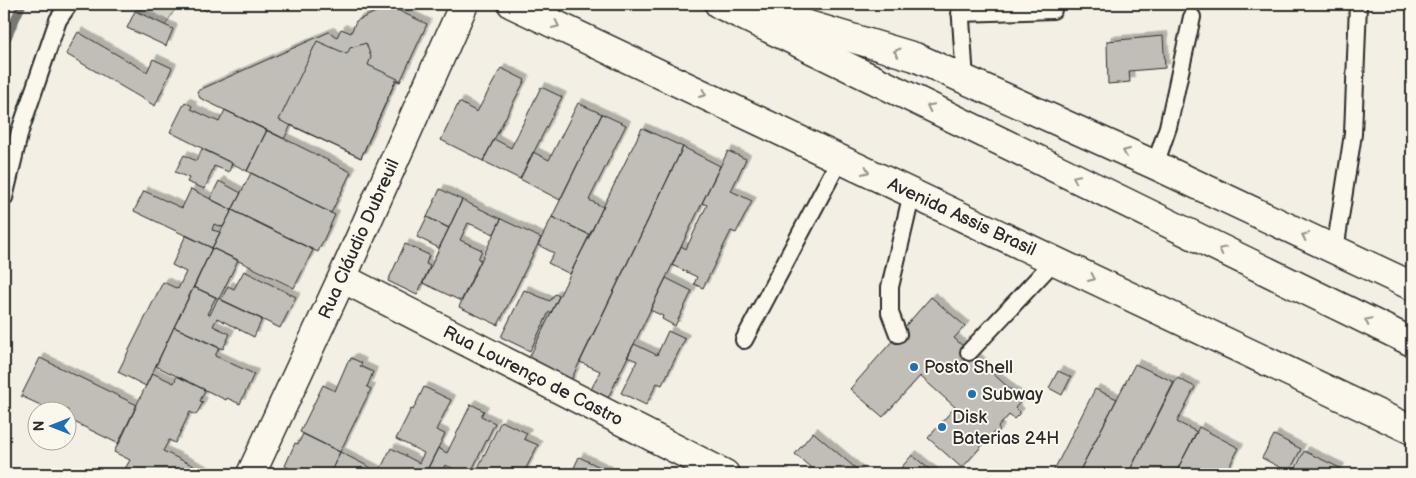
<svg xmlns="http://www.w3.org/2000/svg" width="1416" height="478" font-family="'Balsamiq Sans',sans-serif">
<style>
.green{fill:#d5d2c9;stroke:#807e7a}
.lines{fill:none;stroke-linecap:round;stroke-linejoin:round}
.stream{stroke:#787772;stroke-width:9}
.building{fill:#c0beb6;stroke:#2b2b2b;filter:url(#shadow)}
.service-casing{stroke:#2b2b2b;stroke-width:20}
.minor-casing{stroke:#2b2b2b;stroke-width:31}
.secondary-casing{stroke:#2b2b2b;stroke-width:31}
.primary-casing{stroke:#2b2b2b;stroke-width:31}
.service{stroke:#fbf7ec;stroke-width:16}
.minor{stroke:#fbf7ec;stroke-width:28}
.secondary{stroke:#fbf7ec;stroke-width:28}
.primary{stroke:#fbf7ec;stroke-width:28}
.oneway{stroke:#93918c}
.poi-dot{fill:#1f6fb2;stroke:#fbf7ec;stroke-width:2}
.labels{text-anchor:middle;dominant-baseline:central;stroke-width:4;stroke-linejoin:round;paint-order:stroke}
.street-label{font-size:18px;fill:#2b2b2b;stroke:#fbf7ec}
.poi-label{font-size:18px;fill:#2b2b2b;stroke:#fbf7ec;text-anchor:start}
</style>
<defs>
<filter id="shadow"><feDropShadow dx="4.5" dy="-4.5" stdDeviation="0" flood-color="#0004"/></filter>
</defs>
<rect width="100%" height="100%" fill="#f3efe4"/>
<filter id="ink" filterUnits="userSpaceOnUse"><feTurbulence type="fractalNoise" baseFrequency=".02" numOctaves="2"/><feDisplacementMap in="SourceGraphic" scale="10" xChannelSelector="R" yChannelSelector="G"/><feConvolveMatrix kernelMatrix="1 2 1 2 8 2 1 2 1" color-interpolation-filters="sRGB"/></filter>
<g filter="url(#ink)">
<!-- green -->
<path class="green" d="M 125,4 L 178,4 L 165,26 Z"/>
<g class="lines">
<!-- stream -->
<path class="stream" d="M 4,44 L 22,4"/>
</g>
<!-- building -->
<path class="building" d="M 194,4 L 212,4 L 207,11 Z
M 898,4 L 946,4 L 946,5 L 898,6 Z
M 389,6 L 427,24 L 400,82 L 396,80 L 361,158 L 291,125 L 284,139 L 200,98 L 197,91 L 329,32 L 337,37 L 341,29 L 351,33 L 356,21 Z
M 135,11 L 173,29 L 166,46 L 127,28 Z
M 78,32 L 147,72 L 153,59 L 172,68 L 155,106 L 66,54 Z
M 1163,36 L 1165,68 L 1129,71 L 1130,82 L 1108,84 L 1107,41 Z
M 317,41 L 347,54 L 350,48 L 366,43 L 371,57 L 368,65 L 400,80 L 400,82 L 396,80 L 361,158 L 279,120 Z
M 501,68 L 525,80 L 483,161 L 441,140 L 459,102 L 477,112 Z
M 541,87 L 562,97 L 520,179 L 483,161 L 494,139 L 511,148 Z
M 185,102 L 192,106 L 191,109 L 219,122 L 225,110 L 267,130 L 247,171 L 170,132 Z
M 578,103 L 602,114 L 560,200 L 520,179 L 533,152 L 549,160 Z
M 602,114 L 626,125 L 589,200 L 603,207 L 590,235 L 552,217 Z
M 642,128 L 683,147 L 569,384 L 526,364 Z
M 267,130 L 351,172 L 331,213 L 247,171 Z
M 683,147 L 720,166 L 606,402 L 589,394 L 600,371 L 580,362 Z
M 202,149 L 232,163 L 229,172 L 214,166 L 205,189 L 187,182 L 189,178 L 175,172 L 184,155 L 196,161 Z
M 728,151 L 746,159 L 731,191 L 752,201 L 736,233 L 731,231 L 703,288 L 694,284 L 697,277 L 672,265 L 681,246 L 686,249 L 707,205 L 702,203 Z
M 251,173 L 335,215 L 318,252 L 232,210 Z
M 219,181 L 241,193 L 232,210 L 210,199 Z
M 191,189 L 232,210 L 223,227 L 214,224 L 212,230 L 220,232 L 212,248 L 134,211 L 144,191 L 182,208 Z
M 440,189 L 462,200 L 449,228 L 427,217 Z
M 462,200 L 501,219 L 494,234 L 468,223 L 460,240 L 482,250 L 478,259 L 481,260 L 461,301 L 423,283 Z
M 232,210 L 313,250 L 294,288 L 212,248 Z
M 427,217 L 449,228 L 439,248 L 417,237 Z
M 552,217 L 590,235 L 570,274 L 548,263 L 554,253 L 538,245 Z
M 501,219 L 541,238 L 498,325 L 459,307 Z
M 186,235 L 212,248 L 146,386 L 118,372 L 163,282 L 178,289 L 186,272 L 172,265 Z
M 405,244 L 429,255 L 426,264 L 430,266 L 417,295 L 388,281 Z
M 212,248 L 238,260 L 219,299 L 194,287 Z
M 244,271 L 296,297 L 280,328 L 221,300 L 228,286 L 234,289 Z
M 666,278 L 692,291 L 675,326 L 662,319 L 663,316 L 650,310 Z
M 194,287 L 216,297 L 207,314 L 210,315 L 218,298 L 262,319 L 254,337 L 217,318 L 213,326 L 230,334 L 223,349 L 174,327 Z
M 524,290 L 550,301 L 555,294 L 559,296 L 551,313 L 549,312 L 530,351 L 501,337 Z
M 931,297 L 965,326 L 954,338 L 1022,400 L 1015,408 L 1020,413 L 1014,419 L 1009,415 L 998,427 L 1000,430 L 997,434 L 994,432 L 962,468 L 928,438 L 955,407 L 920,376 L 883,417 L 850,389 Z
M 174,327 L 219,348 L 215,356 L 254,374 L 240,404 L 227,398 L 226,400 L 156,366 Z
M 668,331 L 685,339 L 662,385 L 657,383 L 646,405 L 621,393 L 637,361 L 627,357 L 634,344 L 657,355 Z
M 40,358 L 137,405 L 119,444 L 68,419 L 68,410 L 51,410 L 21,396 Z
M 351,358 L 362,363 L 360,366 L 373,372 L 367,387 L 371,389 L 340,452 L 300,432 L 323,385 L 335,391 L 348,361 L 350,361 Z
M 1135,364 L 1174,382 L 1128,474 L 1078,474 Z
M 1058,371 L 1071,377 L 1062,395 L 1049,388 Z
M 152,373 L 174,383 L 177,376 L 205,390 L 200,401 L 203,402 L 196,415 L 190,412 L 175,443 L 169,440 L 163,451 L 206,472 L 205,474 L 122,474 L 130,460 L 114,452 Z
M 1177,378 L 1195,387 L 1177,422 L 1197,432 L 1175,474 L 1128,474 Z
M 424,387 L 451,400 L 436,430 L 445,434 L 425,474 L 384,474 L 379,472 L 391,448 L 419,463 L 424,453 L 396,439 L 411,409 L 413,410 Z
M 1095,389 L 1117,399 L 1078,474 L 1052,474 Z
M 471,404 L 484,411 L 481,416 L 495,423 L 470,474 L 466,474 L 445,465 L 441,474 L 425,474 L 438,448 L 447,453 Z
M 501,421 L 527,433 L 524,439 L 538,445 L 523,474 L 500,474 L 488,469 L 485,474 L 475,474 Z
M 1199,427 L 1239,448 L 1225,474 L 1175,474 Z
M 813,432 L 860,472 L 858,474 L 818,474 L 795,454 Z
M 303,434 L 340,452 L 330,474 L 293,474 L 294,471 L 285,466 L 295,443 L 298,444 Z
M 1274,435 L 1301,449 L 1289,472 L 1262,458 Z
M 1304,451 L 1340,468 L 1337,474 L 1293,474 Z
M 340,452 L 379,472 L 378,474 L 330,474 Z
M 912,455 L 935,474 L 896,474 Z
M 579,457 L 608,471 L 606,474 L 571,474 Z"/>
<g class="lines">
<defs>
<path id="service" d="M 960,4 L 965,80
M 960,13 L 1053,10
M 1155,165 L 1168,127 L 1192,17
M 4,198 L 20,131 L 58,20 L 69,4
M 1335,250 L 1353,134 L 1358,4
M 898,334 L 890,313 L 890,287 L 912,193
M 744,340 L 840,159
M 969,352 L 1055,260"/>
<path id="minor" d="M 342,278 L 725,474
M 251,474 L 342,278 L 464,4"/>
<path id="secondary" d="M 738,4 L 915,57 L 1155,165 L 1412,286"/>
<path id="primary" d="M 512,4 L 1412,430
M 719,4 L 1412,342"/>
</defs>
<!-- service casing -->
<use href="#service" class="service-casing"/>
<!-- minor casing -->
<use href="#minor" class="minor-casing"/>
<!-- secondary casing -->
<use href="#secondary" class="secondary-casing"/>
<!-- primary casing -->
<use href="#primary" class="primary-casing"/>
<!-- service -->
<use href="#service" class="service"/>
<!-- minor -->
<use href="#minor" class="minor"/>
<!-- secondary -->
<use href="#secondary" class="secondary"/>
<!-- primary -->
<use href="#primary" class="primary"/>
</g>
<!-- one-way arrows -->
<defs><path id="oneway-chevron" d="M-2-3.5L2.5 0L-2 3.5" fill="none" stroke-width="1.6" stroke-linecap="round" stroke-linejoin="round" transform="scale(1.25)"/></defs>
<g class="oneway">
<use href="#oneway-chevron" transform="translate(556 25) rotate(25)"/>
<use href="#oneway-chevron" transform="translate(897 52) rotate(-163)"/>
<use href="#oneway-chevron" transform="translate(703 94) rotate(25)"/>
<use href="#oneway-chevron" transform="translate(930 107) rotate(-154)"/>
<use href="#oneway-chevron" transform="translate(1126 152) rotate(-156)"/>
<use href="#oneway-chevron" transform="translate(866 171) rotate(25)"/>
<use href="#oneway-chevron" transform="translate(1076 178) rotate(-154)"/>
<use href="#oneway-chevron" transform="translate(1305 236) rotate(-155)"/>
<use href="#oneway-chevron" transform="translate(1222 250) rotate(-154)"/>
<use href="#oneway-chevron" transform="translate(1092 278) rotate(25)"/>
<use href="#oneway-chevron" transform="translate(1368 321) rotate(-154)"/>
</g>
</g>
<!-- markers -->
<g class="poi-dot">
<circle cx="914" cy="367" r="5"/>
<circle cx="972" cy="394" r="5"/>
<circle cx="942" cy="427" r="5"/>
</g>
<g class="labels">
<!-- street labels -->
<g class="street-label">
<text transform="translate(962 217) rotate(25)">Avenida Assis Brasil</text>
<text transform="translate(359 239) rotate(-66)">Rua Cláudio Dubreuil</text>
<text transform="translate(533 376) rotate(27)">Rua Lourenço de Castro</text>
</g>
<!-- poi labels -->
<g class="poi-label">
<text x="924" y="367">Posto Shell</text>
<text x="982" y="394">Subway</text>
<text x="952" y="417">Disk<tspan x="952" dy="21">Baterias 24H</tspan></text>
</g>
</g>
<!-- margin -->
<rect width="1416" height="478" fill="none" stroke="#fbf7ec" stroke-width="20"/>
<rect x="10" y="10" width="1396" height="458" fill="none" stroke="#2b2b2b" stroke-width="2" filter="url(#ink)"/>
<!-- north arrow -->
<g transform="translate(52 426) rotate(270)"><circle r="24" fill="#fbf7ec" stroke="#a8a59f"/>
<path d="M0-4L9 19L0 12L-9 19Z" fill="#1f6fb2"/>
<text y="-8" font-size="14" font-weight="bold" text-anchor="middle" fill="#2b2b2b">N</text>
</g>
</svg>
